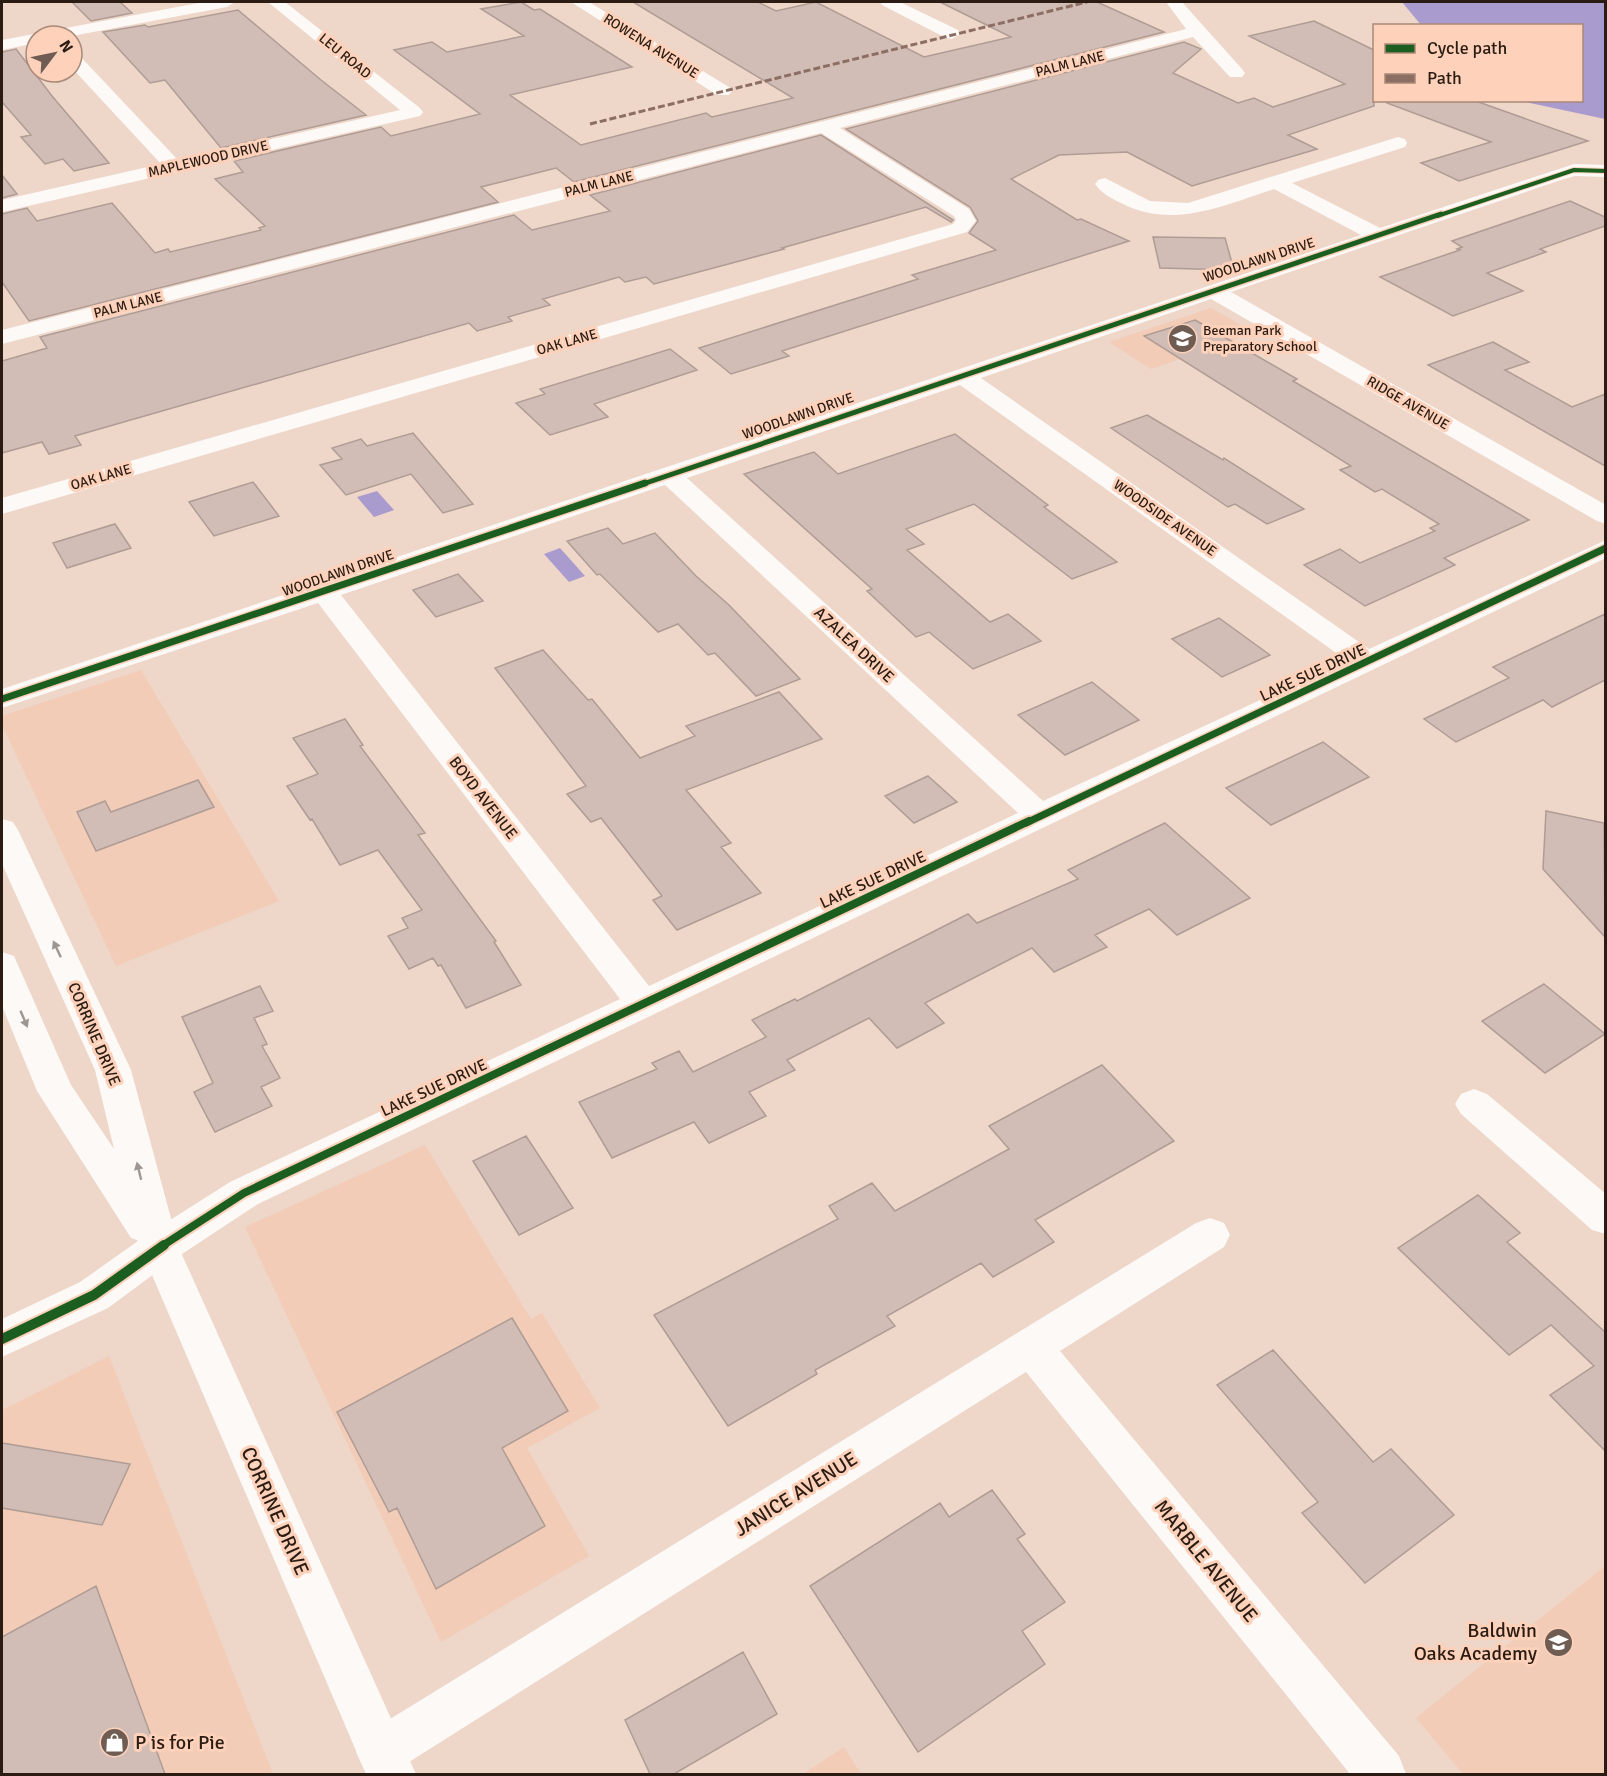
<svg xmlns="http://www.w3.org/2000/svg" width="1607" height="1776" font-family="Signika,sans-serif">
<style>
.built{fill:#f2ccb7}
.water{fill:#aa9bcf}
.building{fill:#d1bdb6;stroke:#af9c94;stroke-width:1.5}
.lines{fill:none;stroke-linecap:round;stroke-linejoin:round}
.minor{fill:#fcf9f7;fill-rule:evenodd}
.tertiary{fill:#fcf9f7;fill-rule:evenodd}
.quiet{stroke:#8d6e63;stroke-width:3;stroke-dasharray:7 3;stroke-linecap:butt}
.cycleway-far4-casing{stroke:#fdd1ba;stroke-width:6}
.cycleway-far3-casing{stroke:#fdd1ba;stroke-width:8}
.cycleway-far2-casing{stroke:#fdd1ba;stroke-width:10}
.cycleway-far1-casing{stroke:#fdd1ba;stroke-width:12}
.cycleway-casing{stroke:#fdd1ba;stroke-width:14}
.cycleway-far4{stroke:#1b5e20;stroke-width:4}
.cycleway-far3{stroke:#1b5e20;stroke-width:5}
.cycleway-far2{stroke:#1b5e20;stroke-width:7}
.cycleway-far1{stroke:#1b5e20;stroke-width:8}
.cycleway{stroke:#1b5e20;stroke-width:10}
.oneway{fill:#9e9690}
.labels{text-anchor:middle;dominant-baseline:central;stroke-width:6;stroke-linejoin:round;paint-order:stroke}
.far-street-label{font-size:14px;fill:#2b1c13;stroke:#fdd1ba}
.far-poi-label{font-size:14px;fill:#2b1c13;stroke:#fdd1ba;text-anchor:start}
.street-label{font-size:16px;fill:#2b1c13;stroke:#fdd1ba}
.near-street-label{font-size:20px;fill:#2b1c13;stroke:#fdd1ba}
.near-poi-label{font-size:20px;fill:#2b1c13;stroke:#fdd1ba;text-anchor:end}
</style>
<rect width="100%" height="100%" fill="#eed6c9"/>
<!-- built -->
<path class="built" d="M 1211,308 L 1255,333 L 1151,369 L 1109,342 Z
M 141,670 L 279,901 L 116,966 L 2,725 L 2,716 Z
M 425,1145 L 531,1319 L 542,1313 L 600,1408 L 527,1448 L 589,1556 L 441,1642 L 245,1227 Z
M 109,1356 L 273,1774 L 2,1774 L 2,1410 Z
M 1605,1566 L 1605,1774 L 1463,1774 L 1416,1718 Z
M 844,1747 L 861,1774 L 803,1774 Z"/>
<!-- water -->
<path class="water" d="M 1402,2 L 1605,2 L 1605,119 L 1521,101 L 1582,100 L 1582,26 L 1421,25 Z
M 377,491 L 394,510 L 374,517 L 357,497 Z
M 560,548 L 585,576 L 569,582 L 544,554 Z"/>
<!-- building -->
<path class="building" d="M 72,2 L 120,2 L 132,13 L 91,21 Z
M 521,2 L 534,10 L 540,9 L 632,67 L 510,95 L 581,145 L 706,113 L 712,117 L 793,98 L 633,2 L 758,2 L 776,11 L 816,2 L 924,57 L 1011,37 L 940,2 L 1097,2 L 1164,32 L 574,182 L 556,168 L 481,187 L 498,202 L 29,321 L 2,282 L 2,214 L 27,208 L 37,221 L 112,203 L 155,253 L 168,249 L 170,252 L 261,230 L 259,228 L 265,226 L 215,179 L 243,172 L 234,161 L 381,127 L 391,136 L 480,114 L 394,50 L 432,42 L 447,52 L 524,36 L 481,9 Z
M 238,10 L 321,80 L 366,115 L 221,148 L 165,80 L 150,83 L 103,32 L 145,25 L 148,27 Z
M 1314,21 L 1374,50 L 1374,106 L 1288,135 L 1317,149 L 1192,186 L 1127,152 L 1059,155 L 1011,179 L 1077,220 L 1081,219 L 1129,241 L 782,351 L 789,356 L 731,374 L 699,348 L 918,279 L 912,275 L 996,250 L 969,233 L 978,221 L 970,207 L 846,129 L 1184,42 L 1201,49 L 1173,73 L 1238,103 L 1254,98 L 1273,107 L 1345,84 L 1249,36 Z
M 16,49 L 52,96 L 109,163 L 74,171 L 63,159 L 45,164 L 21,137 L 31,135 L 2,102 L 2,52 Z
M 1387,100 L 1473,100 L 1588,141 L 1459,181 L 1421,163 L 1491,142 L 1387,103 Z
M 821,135 L 953,220 L 951,222 L 926,207 L 782,248 L 784,249 L 654,284 L 646,277 L 625,282 L 619,277 L 543,299 L 550,305 L 508,317 L 512,321 L 477,331 L 469,323 L 75,436 L 81,445 L 49,454 L 42,442 L 2,453 L 2,361 L 47,348 L 40,337 L 514,215 L 532,230 L 610,211 L 590,195 Z
M 2,175 L 17,194 L 2,198 Z
M 1570,201 L 1605,217 L 1605,226 L 1540,249 L 1546,252 L 1487,273 L 1523,291 L 1453,316 L 1380,277 L 1460,250 L 1457,249 L 1462,247 L 1452,241 Z
M 1153,237 L 1225,238 L 1234,270 L 1160,268 Z
M 1195,320 L 1297,379 L 1293,381 L 1529,520 L 1444,558 L 1455,565 L 1365,606 L 1304,565 L 1340,549 L 1360,563 L 1435,531 L 1430,528 L 1439,524 L 1382,489 L 1375,492 L 1340,470 L 1351,466 L 1144,336 Z
M 1493,342 L 1529,362 L 1505,370 L 1572,407 L 1605,394 L 1605,466 L 1428,365 Z
M 670,349 L 697,370 L 594,404 L 608,417 L 550,435 L 516,403 L 545,394 L 540,389 Z
M 1147,415 L 1223,460 L 1224,458 L 1304,509 L 1267,524 L 1235,504 L 1228,507 L 1111,428 Z
M 413,433 L 473,504 L 443,513 L 411,474 L 346,495 L 320,465 L 342,459 L 332,448 L 361,439 L 367,446 Z
M 955,434 L 1048,505 L 1044,507 L 1117,562 L 1072,579 L 974,504 L 906,529 L 924,544 L 907,550 L 990,622 L 1008,614 L 1041,641 L 973,669 L 929,632 L 916,637 L 867,591 L 872,589 L 744,474 L 814,452 L 838,474 Z
M 253,482 L 279,516 L 214,536 L 189,502 Z
M 115,524 L 131,548 L 67,568 L 53,543 Z
M 608,528 L 623,544 L 655,533 L 696,576 L 729,605 L 800,679 L 756,696 L 715,653 L 708,655 L 678,624 L 658,632 L 600,574 L 597,575 L 567,541 Z
M 458,574 L 483,601 L 436,617 L 413,590 Z
M 1605,614 L 1605,680 L 1552,707 L 1543,700 L 1456,742 L 1424,719 L 1509,678 L 1493,667 Z
M 1219,618 L 1270,655 L 1222,677 L 1172,639 Z
M 543,650 L 588,700 L 592,699 L 640,758 L 695,736 L 686,726 L 779,692 L 822,739 L 686,790 L 731,843 L 721,847 L 761,893 L 677,930 L 653,900 L 662,896 L 601,818 L 591,822 L 567,794 L 586,786 L 495,668 Z
M 1092,682 L 1139,720 L 1065,755 L 1018,715 Z
M 345,719 L 363,745 L 360,746 L 425,833 L 418,835 L 496,941 L 494,942 L 521,985 L 466,1008 L 441,965 L 438,966 L 433,958 L 409,969 L 388,936 L 408,928 L 402,918 L 422,910 L 378,850 L 340,865 L 312,819 L 310,820 L 287,786 L 318,774 L 293,738 Z
M 1323,742 L 1369,777 L 1271,825 L 1226,788 Z
M 928,776 L 957,802 L 914,823 L 885,796 Z
M 198,780 L 214,807 L 96,851 L 77,812 L 105,801 L 111,812 Z
M 1546,811 L 1604,823 L 1605,937 L 1543,869 Z
M 1165,823 L 1250,898 L 1177,935 L 1149,909 L 1095,935 L 1107,947 L 1054,972 L 1032,948 L 925,1003 L 944,1023 L 897,1048 L 869,1018 L 787,1060 L 795,1070 L 749,1092 L 766,1116 L 709,1143 L 694,1122 L 612,1158 L 579,1102 L 657,1069 L 652,1063 L 679,1051 L 693,1072 L 766,1037 L 752,1020 L 795,999 L 797,1001 L 968,914 L 977,923 L 1078,879 L 1068,870 Z
M 1544,984 L 1605,1034 L 1545,1073 L 1482,1021 Z
M 260,986 L 273,1011 L 254,1018 L 267,1044 L 262,1046 L 280,1078 L 261,1087 L 272,1106 L 215,1132 L 194,1092 L 213,1083 L 182,1017 Z
M 1102,1065 L 1174,1141 L 1035,1220 L 1054,1242 L 993,1277 L 981,1263 L 887,1316 L 895,1326 L 815,1370 L 817,1374 L 728,1426 L 654,1315 L 838,1219 L 829,1206 L 872,1183 L 895,1211 L 1009,1149 L 989,1126 Z
M 526,1136 L 573,1208 L 519,1235 L 473,1161 Z
M 1478,1195 L 1520,1233 L 1507,1242 L 1605,1332 L 1605,1451 L 1550,1395 L 1594,1366 L 1551,1325 L 1509,1355 L 1398,1248 Z
M 512,1318 L 568,1411 L 502,1448 L 545,1526 L 436,1589 L 397,1508 L 389,1512 L 337,1412 Z
M 1273,1350 L 1373,1462 L 1391,1449 L 1454,1515 L 1365,1583 L 1302,1513 L 1318,1502 L 1217,1385 Z
M 2,1443 L 130,1464 L 102,1525 L 2,1508 Z
M 992,1490 L 1025,1534 L 1017,1539 L 1065,1602 L 1022,1631 L 1045,1664 L 918,1752 L 810,1586 L 940,1503 L 949,1517 Z
M 96,1586 L 165,1774 L 2,1774 L 2,1637 Z
M 743,1652 L 777,1714 L 674,1774 L 650,1774 L 625,1720 Z"/>
<g class="lines">
<!-- minor -->
<path class="minor" d="M 204,2 L 235,2 L 227,7 L 72,36 L 36,36 L 36,43 L 2,50 L 2,40 Z
M 268,2 L 285,2 L 420,108 L 423,112 L 420,116 L 2,212 L 2,200 L 161,164 L 72,68 L 72,53 L 78,54 L 178,160 L 400,110 Z
M 571,2 L 589,2 L 729,87 L 732,91 L 729,95 L 717,95 Z
M 880,2 L 900,2 L 958,30 L 960,34 L 952,39 L 946,38 L 882,5 Z
M 1166,2 L 1182,2 L 1242,69 L 1245,73 L 1242,77 L 1230,77 L 1193,37 L 840,128 L 969,209 L 976,221 L 967,232 L 2,514 L 2,498 L 953,224 L 956,220 L 954,216 L 821,133 L 2,344 L 2,330 L 1186,29 Z
M 1398,137 L 1405,139 L 1407,143 L 1405,147 L 1292,183 L 1380,228 L 1574,164 L 1606,165 L 1606,177 L 1575,176 L 1561,180 L 1231,292 L 1606,505 L 1606,524 L 1597,521 L 1211,299 L 981,378 L 1369,649 L 1606,540 L 1606,558 L 258,1204 L 173,1260 L 108,1308 L 2,1357 L 2,1319 L 80,1282 L 145,1236 L 230,1182 L 620,999 L 318,603 L 2,708 L 2,689 L 1361,235 L 1274,189 C 1224,205 1172,230 1121,203 C 1112,199 1101,193 1095,184 L 1098,180 L 1105,178 L 1150,201 L 1188,203 ZM 960,385 L 1346,660 L 1043,801 L 687,478 ZM 665,485 L 1018,813 L 649,986 L 341,595 Z
M 1474,1089 L 1487,1094 L 1606,1194 L 1606,1234 L 1592,1230 L 1461,1114 L 1455,1104 L 1461,1094 Z
M 1210,1218 L 1224,1223 L 1230,1235 L 1224,1247 L 1060,1351 L 1399,1756 L 1406,1774 L 1350,1774 L 1026,1372 L 398,1769 C 385,1775 377,1775 364,1769 L 356,1752 L 364,1735 L 1196,1223 Z"/>
<!-- tertiary -->
<path class="tertiary" d="M 2,819 L 13,822 L 18,830 L 131,1070 L 179,1248 L 416,1774 L 366,1774 L 137,1240 L 131,1238 L 37,1091 L 2,1006 L 2,952 L 14,956 L 71,1085 L 114,1149 L 95,1070 L 2,864 Z"/>
<!-- quiet -->
<path class="quiet" d="M 590,124 L 1087,2"/>
<defs>
<path id="cycleway-far4" d="M 1437,216 L 1574,170 L 1606,171"/>
<path id="cycleway-far3" d="M 640,485 L 1441,214"/>
<path id="cycleway-far2" d="M 2,699 L 645,483
M 1026,823 L 1606,548"/>
<path id="cycleway-far1" d="M 162,1246 L 244,1193 L 1029,821"/>
<path id="cycleway" d="M 2,1339 L 94,1295 L 164,1245"/>
</defs>
<!-- cycleway-far4 casing -->
<use href="#cycleway-far4" class="cycleway-far4-casing"/>
<!-- cycleway-far3 casing -->
<use href="#cycleway-far3" class="cycleway-far3-casing"/>
<!-- cycleway-far2 casing -->
<use href="#cycleway-far2" class="cycleway-far2-casing"/>
<!-- cycleway-far1 casing -->
<use href="#cycleway-far1" class="cycleway-far1-casing"/>
<!-- cycleway casing -->
<use href="#cycleway" class="cycleway-casing"/>
<!-- cycleway-far4 -->
<use href="#cycleway-far4" class="cycleway-far4"/>
<!-- cycleway-far3 -->
<use href="#cycleway-far3" class="cycleway-far3"/>
<!-- cycleway-far2 -->
<use href="#cycleway-far2" class="cycleway-far2"/>
<!-- cycleway-far1 -->
<use href="#cycleway-far1" class="cycleway-far1"/>
<!-- cycleway -->
<use href="#cycleway" class="cycleway"/>
</g>
<!-- one-way arrows -->
<defs><path id="oneway-solid" d="M-6-.8H1V-3.2L6.5 0L1 3.2V.8H-6Z" transform="scale(1.5)"/></defs>
<g class="oneway">
<use href="#oneway-solid" transform="translate(57 949) rotate(-115)"/>
<use href="#oneway-solid" transform="translate(24 1019) rotate(67)"/>
<use href="#oneway-solid" transform="translate(139 1171) rotate(-104)"/>
</g>
<!-- icons -->
<defs>
<symbol id="school-disc" viewBox="-11 -11 22 22"><circle r="9.5" fill="#6f5d53" stroke="#fdd1ba"/><path d="M0-5L7-2L0 1L-7-2ZM-4 1L0 2.5L4 1V4Q0 6-4 4Z" fill="#fff"/></symbol>
<symbol id="shop-disc" viewBox="-11 -11 22 22"><circle r="9.5" fill="#6f5d53" stroke="#fdd1ba"/><path d="M-5-2.5h2.3a2.7 3.5 0 0 1 5.4 0H5L5.5 6h-11ZM-1.5-2.5h3a1.5 2.3 0 0 0-3 0Z" fill="#fff"/></symbol>
</defs>
<g fill-rule="evenodd">
<use href="#school-disc" x="1166" y="322" width="33" height="33"/>
<use href="#school-disc" x="1542" y="1626" width="33" height="33"/>
<use href="#shop-disc" x="98" y="1726" width="33" height="33"/>
</g>
<g class="labels">
<!-- far-street labels -->
<g class="far-street-label">
<text transform="translate(651 46) rotate(32)">ROWENA AVENUE</text>
<text transform="translate(345 56) rotate(39)">LEU ROAD</text>
<text transform="translate(1070 64) rotate(-14)">PALM LANE</text>
<text transform="translate(208 159) rotate(-13)">MAPLEWOOD DRIVE</text>
<text transform="translate(599 184) rotate(-14)">PALM LANE</text>
<text transform="translate(1259 260) rotate(-18)">WOODLAWN DRIVE</text>
<text transform="translate(128 305) rotate(-14)">PALM LANE</text>
<text transform="translate(567 342) rotate(-16)">OAK LANE</text>
<text transform="translate(1408 403) rotate(30)">RIDGE AVENUE</text>
<text transform="translate(798 416) rotate(-19)">WOODLAWN DRIVE</text>
<text transform="translate(101 477) rotate(-16)">OAK LANE</text>
<text transform="translate(1165 518) rotate(35)">WOODSIDE AVENUE</text>
<text transform="translate(338 573) rotate(-19)">WOODLAWN DRIVE</text>
</g>
<!-- far-poi labels -->
<g class="far-poi-label">
<text x="1203" y="330">Beeman Park<tspan x="1203" dy="16">Preparatory School</tspan></text>
</g>
<!-- street labels -->
<g class="street-label">
<text transform="translate(854 645) rotate(43)">AZALEA DRIVE</text>
<text transform="translate(1313 673) rotate(-25)">LAKE SUE DRIVE</text>
<text transform="translate(483 798) rotate(52)">BOYD AVENUE</text>
<text transform="translate(873 880) rotate(-25)">LAKE SUE DRIVE</text>
<text transform="translate(94 1034) rotate(67)">CORRINE DRIVE</text>
<text transform="translate(434 1088) rotate(-25)">LAKE SUE DRIVE</text>
</g>
<!-- near-street labels -->
<g class="near-street-label">
<text transform="translate(796 1494) rotate(-32)">JANICE AVENUE</text>
<text transform="translate(275 1511) rotate(66)">CORRINE DRIVE</text>
<text transform="translate(1206 1561) rotate(51)">MARBLE AVENUE</text>
</g>
<!-- near-poi labels -->
<g class="near-poi-label">
<text x="1537" y="1630">Baldwin<tspan x="1537" dy="23">Oaks Academy</tspan></text>
<text x="135" y="1742" text-anchor="start">P is for Pie</text>
</g>
</g>
<!-- border -->
<rect width="1607" height="1776" fill="none" stroke="#2b1c13" stroke-width="6"/>
<!-- legend -->
<rect x="1373" y="24" width="210" height="78" fill="#fdd1ba" stroke="#a98977" stroke-width="1.5"/>
<rect x="1385" y="44" width="30" height="9" fill="#1b5e20" stroke="#a98977" stroke-width="1.5"/>
<text x="1427" y="54" font-size="18" fill="#2b1c13">Cycle path</text>
<rect x="1385" y="74" width="30" height="9" fill="#8d6e63" stroke="#a98977" stroke-width="1.5"/>
<text x="1427" y="84" font-size="18" fill="#2b1c13">Path</text>
<!-- north arrow -->
<g transform="translate(54 54) rotate(58)"><circle r="28" fill="#fdd1ba" stroke="#a98977" stroke-width="1.5"/>
<path d="M0-4.5L10 22L0 15L-10 22Z" fill="#6f5d53"/>
<text y="-9" font-size="16" font-weight="bold" text-anchor="middle" fill="#2b1c13">N</text>
</g>
</svg>
